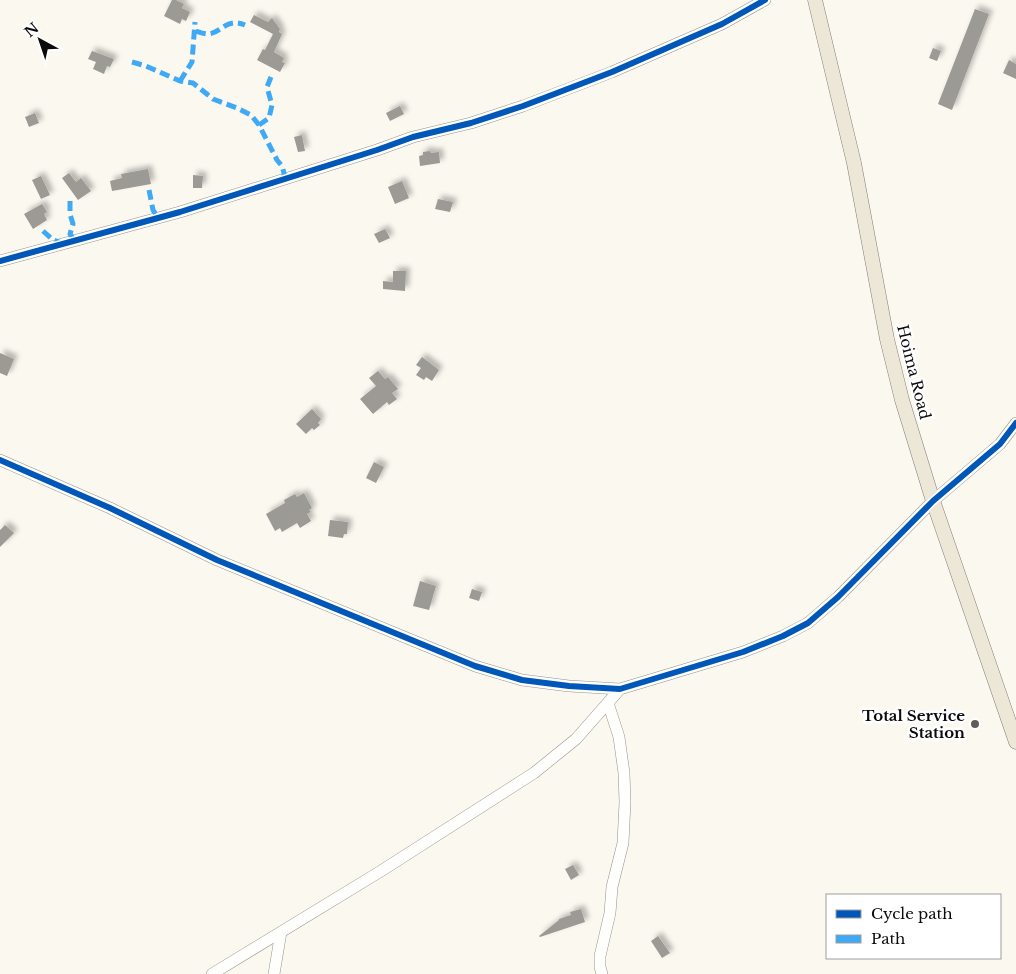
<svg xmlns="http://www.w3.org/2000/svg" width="1016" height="974" font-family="'Libre Baskerville',serif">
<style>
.building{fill:#9c9a95;filter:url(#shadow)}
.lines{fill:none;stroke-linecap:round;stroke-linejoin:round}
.minor-casing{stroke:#93928e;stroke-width:12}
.major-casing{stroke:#807f7b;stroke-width:15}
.minor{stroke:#fefefd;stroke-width:11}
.major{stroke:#ece7d6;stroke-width:14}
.quiet{stroke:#3fa9f5;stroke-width:5;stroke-dasharray:10 5;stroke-linecap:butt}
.cycleway-casing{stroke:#fff;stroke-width:9}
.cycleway{stroke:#0057b8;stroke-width:6}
.poi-dot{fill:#5f5e5b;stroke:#fff;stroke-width:2}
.labels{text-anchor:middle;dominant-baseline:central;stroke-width:5;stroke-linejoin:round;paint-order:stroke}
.street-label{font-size:15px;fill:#0b0b0b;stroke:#fff}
.poi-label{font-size:15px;font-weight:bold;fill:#0b0b0b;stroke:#fff;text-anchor:end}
</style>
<defs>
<filter id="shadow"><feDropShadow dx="4" dy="-4" stdDeviation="2.5" flood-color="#0004"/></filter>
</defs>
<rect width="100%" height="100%" fill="#faf8ef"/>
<!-- building -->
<path class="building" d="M 172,0 L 176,0 L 184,4 L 182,8 L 190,12 L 186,21 L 182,19 L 180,24 L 164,16 Z
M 975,9 L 989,14 L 952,110 L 938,104 Z
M 254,15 L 268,22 L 272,18 L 280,29 L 279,32 L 282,34 L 274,52 L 284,58 L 282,62 L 285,63 L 280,72 L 257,60 L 263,49 L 265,50 L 273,34 L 250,22 Z
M 933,48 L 941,51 L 937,61 L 929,58 Z
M 92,51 L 114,59 L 110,67 L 107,66 L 104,74 L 93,69 L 96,62 L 88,59 Z
M 1009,60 L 1016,64 L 1016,79 L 1003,73 Z
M 400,106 L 404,114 L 390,121 L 386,113 Z
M 35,113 L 39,123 L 29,127 L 25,117 Z
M 302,135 L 305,151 L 298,152 L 294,137 Z
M 430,151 L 431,153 L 439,152 L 440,163 L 420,166 L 419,156 L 423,155 L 423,152 Z
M 148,169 L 151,184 L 112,191 L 110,181 L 122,178 L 121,174 Z
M 69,173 L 76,182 L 81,178 L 91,191 L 78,200 L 62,178 Z
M 193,175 L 203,176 L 202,188 L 193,188 Z
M 41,176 L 50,195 L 41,199 L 32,180 Z
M 402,181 L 409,198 L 395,204 L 388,187 Z
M 438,199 L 453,202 L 450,212 L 435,209 Z
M 42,204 L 47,212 L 44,214 L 47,220 L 33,229 L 24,214 Z
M 385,229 L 390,238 L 379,243 L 374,234 Z
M 393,271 L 406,271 L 405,291 L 383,289 L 383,281 L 393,282 Z
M 0,353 L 14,359 L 7,376 L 0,373 Z
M 422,357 L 439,370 L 432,381 L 426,377 L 424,380 L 416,375 L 421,368 L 416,365 Z
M 378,371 L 385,379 L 388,377 L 398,389 L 392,393 L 397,399 L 389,405 L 387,402 L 373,414 L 360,399 L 376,386 L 369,378 Z
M 312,409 L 321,419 L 318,423 L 320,425 L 314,430 L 312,428 L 306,434 L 296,424 Z
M 374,462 L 384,467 L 376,483 L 366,478 Z
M 304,493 L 312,508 L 309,510 L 311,512 L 307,514 L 311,521 L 300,528 L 297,523 L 282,532 L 280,528 L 275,531 L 266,514 L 285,503 L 284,500 L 295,494 L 297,497 Z
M 330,520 L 348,522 L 347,534 L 344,534 L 343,538 L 328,536 Z
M 5,525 L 14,533 L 0,547 L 0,530 Z
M 420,581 L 436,586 L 429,610 L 413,606 Z
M 472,589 L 482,592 L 479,601 L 469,598 Z
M 573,865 L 579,875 L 571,880 L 565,869 Z
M 581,909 L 585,922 L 540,937 L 539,936 L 559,920 L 559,919 L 571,915 L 570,912 Z
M 658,936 L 670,953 L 662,958 L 651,941 Z"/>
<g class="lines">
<defs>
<path id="minor" d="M 0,261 L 180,212 L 377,150 L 413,137 L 471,123 L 523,106 L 612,72 L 722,24 L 765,0
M 0,460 L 110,508 L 217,560 L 475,666 L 522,680 L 569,686 L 620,689 L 743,652 L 783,636 L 808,623 L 838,597 L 933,501 L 1000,444 L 1016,423
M 212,974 L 381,871 L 534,773 L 576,739 L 620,689
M 274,974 L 281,932
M 602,974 L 600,967 L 600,956 L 610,913 L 612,887 L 623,843 L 625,802 L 624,773 L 619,737 L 608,703"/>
<path id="major" d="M 815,0 L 854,163 L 887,339 L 902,400 L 933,501 L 1016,742"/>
</defs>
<!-- minor casing -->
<use href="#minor" class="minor-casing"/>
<!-- major casing -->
<use href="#major" class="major-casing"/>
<!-- minor -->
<use href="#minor" class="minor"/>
<!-- major -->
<use href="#major" class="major"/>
<!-- quiet -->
<path class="quiet" d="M 196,31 C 199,32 204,34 208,34 C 222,33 226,17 245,25
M 132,62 L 146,66 L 180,81 L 193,83 L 213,99 L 237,108 L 251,115 L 259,125 L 277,160 L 282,166 L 284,173 L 284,180
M 180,81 L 192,62 L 195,22
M 259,125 L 269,118 L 272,105 L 267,87 L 271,77
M 149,190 L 153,210 L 158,218
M 70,201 L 70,214 L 73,224 L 70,234 L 75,241
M 43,231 L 53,240 L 62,243"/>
<defs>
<path id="cycleway" d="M 0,261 L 180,212 L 377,150 L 413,137 L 471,123 L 523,106 L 612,72 L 722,24 L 765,0
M 0,460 L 110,508 L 217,560 L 475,666 L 522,680 L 569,686 L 620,689 L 743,652 L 783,636 L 808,623 L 838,597 L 933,501 L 1000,444 L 1016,423"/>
</defs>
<!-- cycleway casing -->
<use href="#cycleway" class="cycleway-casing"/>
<!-- cycleway -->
<use href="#cycleway" class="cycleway"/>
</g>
<!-- markers -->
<circle class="poi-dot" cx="975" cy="724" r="5"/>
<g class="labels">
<!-- street labels -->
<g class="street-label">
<text transform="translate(914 372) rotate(76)">Hoima Road</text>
</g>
<!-- poi labels -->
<g class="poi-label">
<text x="965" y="715">Total Service<tspan x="965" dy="17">Station</tspan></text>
</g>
</g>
<!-- legend -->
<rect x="826" y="894" width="175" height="65" fill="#ffffff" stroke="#9d9d9d"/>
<rect x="836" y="910" width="25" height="8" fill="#0057b8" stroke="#9d9d9d"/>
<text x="871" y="919" font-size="15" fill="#0b0b0b">Cycle path</text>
<rect x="836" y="935" width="25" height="8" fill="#3fa9f5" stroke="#9d9d9d"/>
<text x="871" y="944" font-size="15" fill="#0b0b0b">Path</text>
<!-- north arrow -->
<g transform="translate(40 40) rotate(320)" stroke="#ffffff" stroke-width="4" paint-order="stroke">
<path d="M0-4L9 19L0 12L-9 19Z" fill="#0b0b0b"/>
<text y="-8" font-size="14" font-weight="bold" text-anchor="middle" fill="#0b0b0b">N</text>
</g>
</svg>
